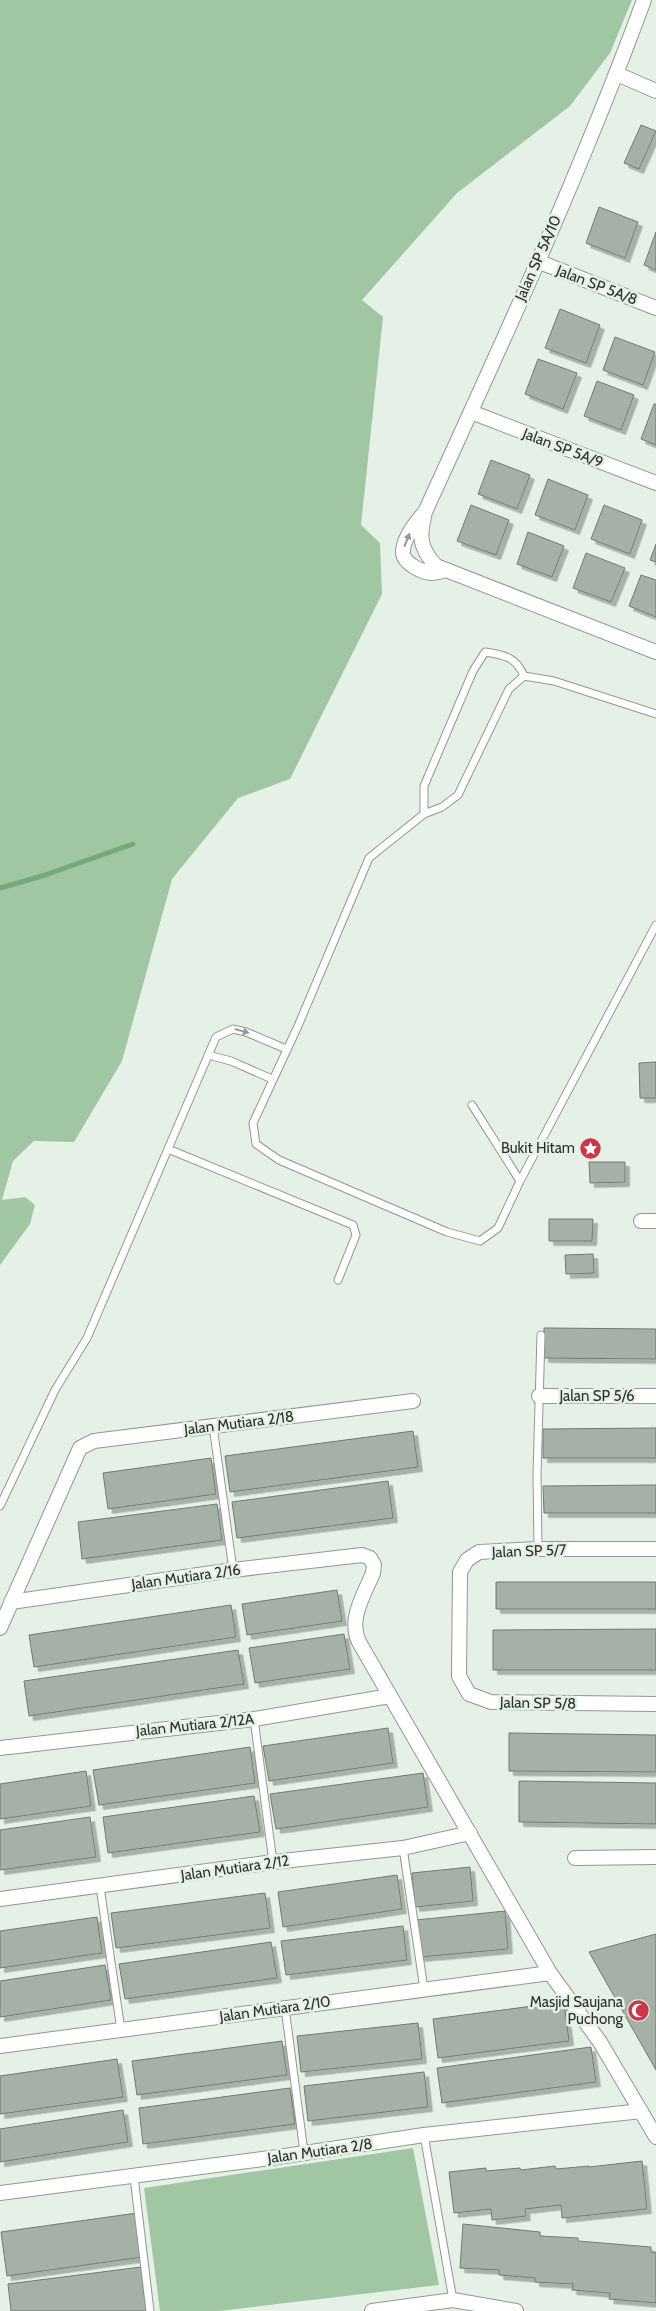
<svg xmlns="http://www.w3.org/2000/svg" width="656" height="2311" font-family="Cabin,sans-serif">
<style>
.green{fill:#a0c6a3}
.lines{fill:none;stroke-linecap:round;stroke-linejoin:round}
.stream{stroke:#73aa78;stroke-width:5}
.building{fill:#a5b1a6;stroke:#707b71;filter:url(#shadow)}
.lane-casing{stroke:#8f9a8f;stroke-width:9}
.street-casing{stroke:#8f9a8f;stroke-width:16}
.lane{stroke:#fff;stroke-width:7}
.street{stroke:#fff;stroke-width:14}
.oneway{fill:#969896}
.labels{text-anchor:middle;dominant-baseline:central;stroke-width:5;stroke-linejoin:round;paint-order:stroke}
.street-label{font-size:15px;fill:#2d312d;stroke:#e5f1e6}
.poi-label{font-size:15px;fill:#2d312d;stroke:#e5f1e6;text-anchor:end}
</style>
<defs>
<filter id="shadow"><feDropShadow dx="4.5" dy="4.5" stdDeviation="0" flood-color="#0004"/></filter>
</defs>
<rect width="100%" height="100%" fill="#e5f1e6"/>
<!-- green -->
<path class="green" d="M 0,0 L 632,0 L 610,53 L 570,106 L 457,193 L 362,300 L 383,317 L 361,525 L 380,543 L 382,594 L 290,779 L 238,798 L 172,879 L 122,1061 L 74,1142 L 34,1141 L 13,1161 L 2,1200 L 25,1197 L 35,1205 L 30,1224 L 0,1265 Z
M 413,2148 L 439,2285 L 219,2311 L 160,2311 L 144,2188 Z"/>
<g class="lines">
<!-- stream -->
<path class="stream" d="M 0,888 L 42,876 L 133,844"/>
</g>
<!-- building -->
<path class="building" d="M 641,125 L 656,131 L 639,169 L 624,163 Z
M 599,207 L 638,222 L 625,258 L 586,243 Z
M 656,232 L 656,270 L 644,265 Z
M 560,309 L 600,325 L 586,363 L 545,348 Z
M 615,337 L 655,352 L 643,385 L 603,370 Z
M 538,359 L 577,373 L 563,409 L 525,394 Z
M 597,381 L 634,395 L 621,430 L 584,416 Z
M 654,404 L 656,404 L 656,445 L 641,439 Z
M 491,460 L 530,475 L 517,509 L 478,494 Z
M 548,479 L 588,495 L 575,530 L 535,515 Z
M 471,505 L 509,520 L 496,555 L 457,541 Z
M 604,505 L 642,520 L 630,554 L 591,539 Z
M 528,532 L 564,546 L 552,577 L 517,564 Z
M 656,544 L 656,562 L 650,560 Z
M 586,553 L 625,568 L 611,602 L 573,588 Z
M 641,575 L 656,580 L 656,617 L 629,606 Z
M 656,1062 L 656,1098 L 640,1098 L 639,1063 Z
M 589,1162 L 625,1162 L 625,1182 L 590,1183 Z
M 549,1219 L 593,1219 L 592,1241 L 549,1241 Z
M 593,1254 L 594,1273 L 566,1274 L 565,1255 Z
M 544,1328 L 656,1329 L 656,1359 L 544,1358 Z
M 656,1428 L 656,1458 L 543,1458 L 543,1429 Z
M 413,1431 L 418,1467 L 230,1492 L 225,1456 Z
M 211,1458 L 216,1494 L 108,1509 L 103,1473 Z
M 388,1481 L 393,1518 L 237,1538 L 232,1502 Z
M 656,1485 L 656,1513 L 544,1513 L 543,1486 Z
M 217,1504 L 222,1540 L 82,1559 L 78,1522 Z
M 496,1582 L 656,1582 L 656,1609 L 496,1609 Z
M 337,1590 L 342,1621 L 247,1635 L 242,1604 Z
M 231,1605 L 236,1637 L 34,1667 L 29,1635 Z
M 656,1629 L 656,1670 L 493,1670 L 493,1630 Z
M 344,1634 L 350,1669 L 255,1683 L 249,1648 Z
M 238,1650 L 244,1684 L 29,1716 L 24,1681 Z
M 388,1728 L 393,1763 L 269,1781 L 263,1746 Z
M 509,1733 L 656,1735 L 656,1772 L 509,1771 Z
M 250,1747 L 255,1783 L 99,1805 L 93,1770 Z
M 86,1771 L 91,1806 L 0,1819 L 0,1784 Z
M 423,1773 L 428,1807 L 276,1829 L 270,1794 Z
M 519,1781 L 656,1783 L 656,1824 L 519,1822 Z
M 254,1796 L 260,1832 L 108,1853 L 103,1817 Z
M 90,1817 L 96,1857 L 0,1870 L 0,1830 Z
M 470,1867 L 473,1901 L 415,1907 L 412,1873 Z
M 397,1875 L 402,1909 L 283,1927 L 278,1892 Z
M 265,1893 L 270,1928 L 116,1948 L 111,1913 Z
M 505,1911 L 508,1949 L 420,1957 L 416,1920 Z
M 97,1917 L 102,1953 L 0,1968 L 0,1931 Z
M 403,1926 L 407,1960 L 286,1975 L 281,1941 Z
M 656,1934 L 656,2070 L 589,1952 Z
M 271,1942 L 277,1978 L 125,1999 L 119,1964 Z
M 105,1965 L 111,2000 L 0,2017 L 0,1981 Z
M 564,2002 L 569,2041 L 438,2058 L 433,2019 Z
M 418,2023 L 422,2059 L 301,2072 L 297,2036 Z
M 282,2041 L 287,2075 L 137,2095 L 132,2061 Z
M 591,2047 L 596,2082 L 442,2103 L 437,2068 Z
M 117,2059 L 123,2097 L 0,2114 L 0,2076 Z
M 424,2072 L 428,2107 L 308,2121 L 304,2086 Z
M 290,2088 L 295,2124 L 143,2144 L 139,2108 Z
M 123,2110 L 128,2142 L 0,2162 L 0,2129 Z
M 642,2161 L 647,2209 L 562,2218 L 561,2205 L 525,2209 L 526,2216 L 492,2220 L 491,2209 L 454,2213 L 449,2172 L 486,2168 L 486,2171 L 520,2168 L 521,2170 L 555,2166 L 556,2169 L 589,2166 L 589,2167 Z
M 137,2213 L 143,2257 L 7,2276 L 1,2232 Z
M 463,2224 L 540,2232 L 540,2236 L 578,2238 L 578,2241 L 651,2247 L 651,2252 L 656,2253 L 656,2303 L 609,2299 L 610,2293 L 572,2290 L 573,2284 L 535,2282 L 535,2278 L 499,2275 L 499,2270 L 460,2268 Z
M 141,2267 L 146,2311 L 11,2311 L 8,2284 Z"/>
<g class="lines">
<defs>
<path id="lane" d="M 656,714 L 554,681 L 524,676 L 509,689 L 458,795 L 442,807 L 424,814 L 369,858 L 298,1026 L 253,1123 L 256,1144 L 279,1160 L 447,1232 L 480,1241 L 498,1228 L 520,1181 L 656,925
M 424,814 L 424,786 L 473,671 L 485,652 C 505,655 516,657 524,676
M 208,1055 L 231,1061 L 272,1079
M 472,1105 L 520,1181
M 168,1149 L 353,1225 L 356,1235 L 338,1280
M 213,1426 L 233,1570
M 0,1506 L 55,1390 L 87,1338 L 216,1037 L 233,1029 L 246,1032 L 286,1049
M 538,1549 L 537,1475 L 541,1335
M 254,1719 L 273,1862
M 403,1848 L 424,1989
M 100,1887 L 121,2030
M 285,2008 L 304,2152
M 424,2135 L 453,2300
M 134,2177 L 150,2311"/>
<path id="street" d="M 617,74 L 656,91
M 537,261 L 656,308
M 471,412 L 656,483
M 425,512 C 502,344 580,174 644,0
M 447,570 C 442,571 436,573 431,573 C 422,572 405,564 403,554 C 402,540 416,522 425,512 C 419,537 419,547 436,566 L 656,652
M 641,1221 L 656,1221
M 539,1396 L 656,1396
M 656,1549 L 538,1549 L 479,1552 L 467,1560 L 460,1572 L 459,1676 L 469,1694 L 491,1702 L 656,1704
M 11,1602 L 233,1570 L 362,1555 L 370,1558 L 374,1565 L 373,1573 C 364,1595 348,1619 359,1642 L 550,1973 L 600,2042 L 656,2137
M 0,1628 L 80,1448 L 94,1441 L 413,1401
M 0,1748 L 254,1719 L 390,1696
M 575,1858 L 656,1857
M 0,1899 L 273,1862 L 403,1848 L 470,1833
M 0,2046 L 550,1973
M 0,2193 L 278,2157 L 424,2135 L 641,2111
M 372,2311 L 453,2300 L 516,2311"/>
</defs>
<!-- lane casing -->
<use href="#lane" class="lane-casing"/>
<!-- street casing -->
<use href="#street" class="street-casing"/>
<!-- lane -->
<use href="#lane" class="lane"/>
<!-- street -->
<use href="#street" class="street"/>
</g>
<!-- one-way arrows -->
<defs><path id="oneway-solid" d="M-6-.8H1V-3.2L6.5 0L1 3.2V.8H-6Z" transform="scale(1.25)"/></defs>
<g class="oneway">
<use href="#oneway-solid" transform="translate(407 540) rotate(-68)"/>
<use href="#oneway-solid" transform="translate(242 1031) rotate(16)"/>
</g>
<!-- icons -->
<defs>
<symbol id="sight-disc" viewBox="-11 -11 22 22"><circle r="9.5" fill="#c83848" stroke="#e5f1e6"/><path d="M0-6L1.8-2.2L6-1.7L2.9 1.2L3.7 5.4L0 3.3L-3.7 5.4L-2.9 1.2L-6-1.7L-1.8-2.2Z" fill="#fff"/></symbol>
<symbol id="mosque-disc" viewBox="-11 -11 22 22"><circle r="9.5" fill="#c83848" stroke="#e5f1e6"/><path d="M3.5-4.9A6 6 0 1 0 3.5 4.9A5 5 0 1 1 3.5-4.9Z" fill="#fff"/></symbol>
</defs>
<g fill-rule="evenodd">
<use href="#sight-disc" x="578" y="1136" width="25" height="25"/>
<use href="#mosque-disc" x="626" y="1998" width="25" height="25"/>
</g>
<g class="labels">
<!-- street labels -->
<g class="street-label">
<text transform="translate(538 258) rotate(-66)">Jalan SP 5A/10</text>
<text transform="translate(597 285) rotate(21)">Jalan SP 5A/8</text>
<text transform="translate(563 448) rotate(21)">Jalan SP 5A/9</text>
<text x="597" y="1396">Jalan SP 5/6</text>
<text transform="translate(239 1423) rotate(-7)">Jalan Mutiara 2/18</text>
<text transform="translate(529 1551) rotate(-2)">Jalan SP 5/7</text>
<text transform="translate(186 1577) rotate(-8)">Jalan Mutiara 2/16</text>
<text transform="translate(538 1703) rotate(1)">Jalan SP 5/8</text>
<text transform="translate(195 1725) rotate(-6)">Jalan Mutiara 2/12A</text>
<text transform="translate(235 1868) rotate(-8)">Jalan Mutiara 2/12</text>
<text transform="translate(275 2009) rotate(-8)">Jalan Mutiara 2/10</text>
<text transform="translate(320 2151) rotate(-8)">Jalan Mutiara 2/8</text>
</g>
<!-- poi labels -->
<g class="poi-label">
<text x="575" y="1148">Bukit Hitam</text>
<text x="623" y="2002">Masjid Saujana<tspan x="623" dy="17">Puchong</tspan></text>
</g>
</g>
</svg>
